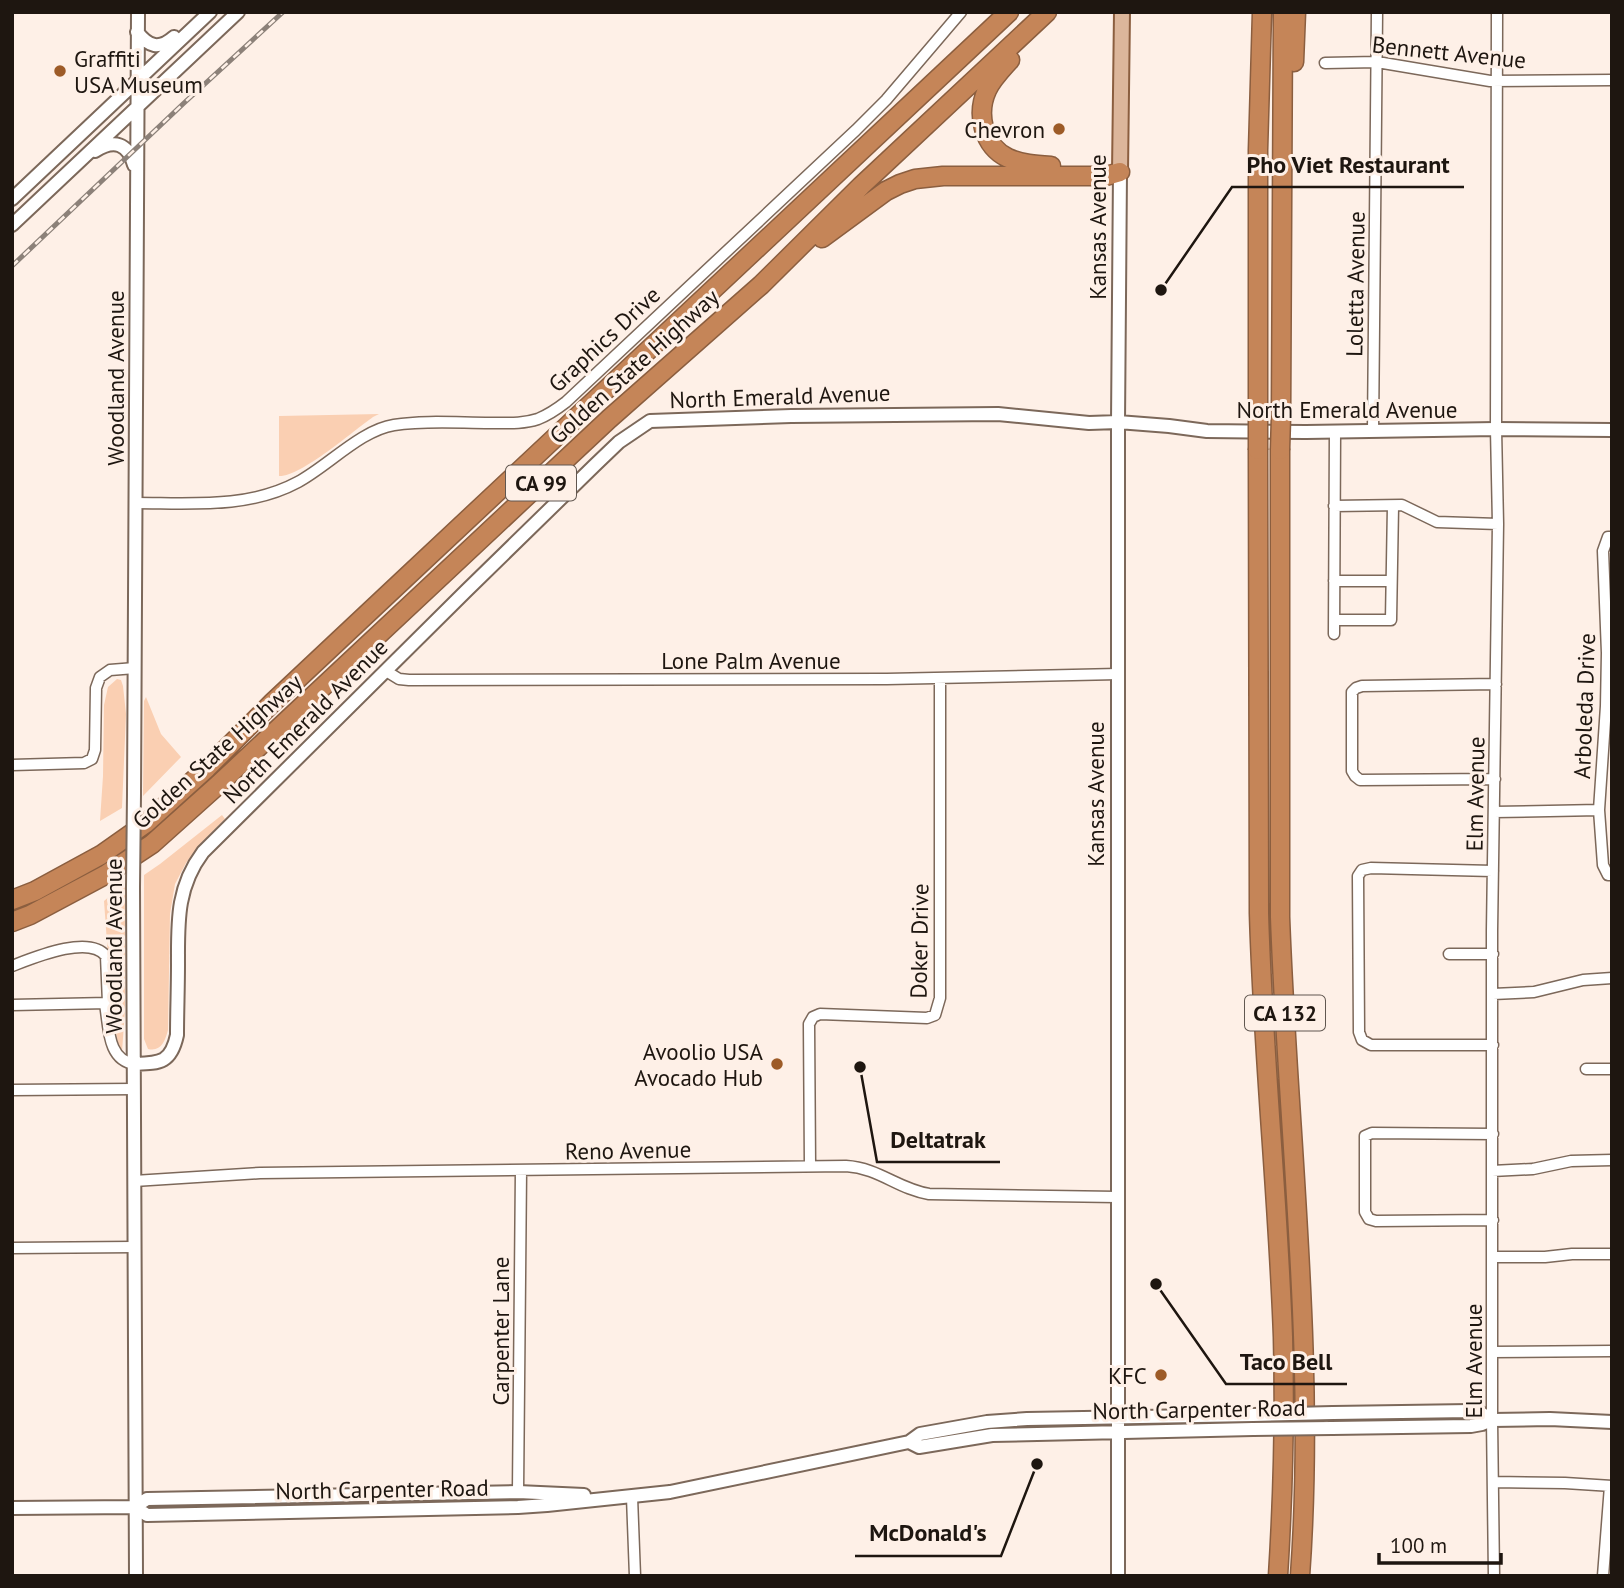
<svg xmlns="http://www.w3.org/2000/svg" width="1624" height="1588" font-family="'PT Sans',sans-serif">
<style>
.green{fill:#facfb2}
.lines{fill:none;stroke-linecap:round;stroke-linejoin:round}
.street-casing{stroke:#7c685a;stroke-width:13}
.secondary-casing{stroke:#7c685a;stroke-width:16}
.primary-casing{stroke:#8b5e3f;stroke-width:18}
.highway-casing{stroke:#8b5e3f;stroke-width:21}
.street{stroke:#fff;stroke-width:10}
.secondary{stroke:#fff;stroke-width:12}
.primary{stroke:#dcb69b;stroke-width:14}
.highway{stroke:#c58558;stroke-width:18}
.rail-casing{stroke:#8c8179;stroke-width:5}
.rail{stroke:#fef0e7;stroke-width:2.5;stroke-dasharray:8;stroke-linecap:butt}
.secondary-bridge-casing{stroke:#7c685a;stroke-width:16;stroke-linecap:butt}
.highway-bridge-casing{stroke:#8b5e3f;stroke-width:21;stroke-linecap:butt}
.secondary-bridge{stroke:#fff;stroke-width:12}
.highway-bridge{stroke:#c58558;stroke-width:18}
.poi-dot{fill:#9d5b27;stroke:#fef0e7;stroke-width:2.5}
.labels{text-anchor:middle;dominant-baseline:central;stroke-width:6;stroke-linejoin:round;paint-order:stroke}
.shield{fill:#fef0e7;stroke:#615750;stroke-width:2}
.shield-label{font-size:21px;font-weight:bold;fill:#1e1610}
.street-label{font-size:23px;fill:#1e1610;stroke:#fef0e7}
.poi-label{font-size:23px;fill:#1e1610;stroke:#fef0e7;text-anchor:end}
.leader{fill:none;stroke:#1e1610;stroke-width:2.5}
.callout-dot{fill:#1e1610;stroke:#fef0e7;stroke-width:2.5}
.callout-label{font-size:24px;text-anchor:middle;font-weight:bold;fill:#1e1610;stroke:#fef0e7;stroke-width:6;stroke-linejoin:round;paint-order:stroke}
</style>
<rect width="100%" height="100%" fill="#fef0e7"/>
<!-- green -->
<path class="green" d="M 379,414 L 373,417 C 353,431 301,477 279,476 L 279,416 Z
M 117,679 L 121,680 L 123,686 L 126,714 L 122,808 L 100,821 L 103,776 L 104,705 L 108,687 Z
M 146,697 L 161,734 L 181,757 L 143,796 L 144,701 Z
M 222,815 L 225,819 L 200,844 L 186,863 L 175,884 L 170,914 L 168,1030 C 165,1041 161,1052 148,1049 L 144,1039 L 144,875 L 160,864 Z
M 125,883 L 125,1010 L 122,1052 L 120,1053 L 112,1013 L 104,901 Z"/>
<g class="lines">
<defs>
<path id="street" d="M 1325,63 L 1377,62 L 1490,81 L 1612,80
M 1373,430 L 1377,12
M 135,503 C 190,503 248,509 298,482 C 328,466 361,430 394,425 C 425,420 459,423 490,423 C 507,423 523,424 538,419 C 548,415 557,409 566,402 L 856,130 L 886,100 L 961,12
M 1334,506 L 1402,505 L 1437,522 L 1498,524
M 1612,537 L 1608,537 L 1603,551 L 1607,653 L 1606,706 L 1599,810 L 1603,865 L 1608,875 L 1612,875
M 1334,581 L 1391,581
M 1334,620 L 1391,620 L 1393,506
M 1334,634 L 1335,431
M 386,671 L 399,679 L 409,680 L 887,679 L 1118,674
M 12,765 L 84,763 L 92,759 L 95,750 L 96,688 L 100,677 L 110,670 L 135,668
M 1495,779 L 1360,780 L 1355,776 L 1352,771 L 1352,692 L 1356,688 L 1362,686 L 1496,684
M 1494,812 L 1599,810
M 1493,871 L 1371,868 L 1362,870 L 1358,876 L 1359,1032 L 1362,1040 L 1371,1045 L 1493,1045
M 1449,954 L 1493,954
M 12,966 C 33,958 89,934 106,956 L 108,1003 L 12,1005
M 1493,994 L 1534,992 L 1583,980 L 1612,978
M 105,1004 C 109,1026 107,1061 135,1064
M 1586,1069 L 1612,1069
M 12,1090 L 134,1089
M 810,1166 L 809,1024 L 813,1017 L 820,1014 L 927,1018 L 935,1015 L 940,998 L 940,678
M 1492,1171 L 1533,1169 L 1571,1161 L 1612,1160
M 134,1181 L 260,1173 L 846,1166 C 879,1168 898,1189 929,1194 L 1117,1197
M 1493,1220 L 1376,1221 L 1369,1219 L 1365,1212 L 1365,1136 L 1372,1133 L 1493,1134
M 12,1248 L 134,1247
M 1492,1257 L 1545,1257 L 1572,1254 L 1612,1254
M 1492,1352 L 1612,1351
M 1493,1482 L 1565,1483 L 1612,1486
M 518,1492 L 521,1170
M 632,1497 L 635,1576
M 1494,1576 L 1492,1420 L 1492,931 L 1498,524 L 1496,429 L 1497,12
M 1603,1576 L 1610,1486"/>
<path id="secondary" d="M 137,32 C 149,47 159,50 174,37
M 95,151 C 114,139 128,143 134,165
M 12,199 L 210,12
M 12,225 L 238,12
M 134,794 L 138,12
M 133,887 L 136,1576
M 135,1064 C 160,1063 171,1063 177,1035 C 177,1012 178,989 178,965 C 178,923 176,888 203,852 L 466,591 L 595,465 L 619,442 L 650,421 L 791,416 L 998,414 L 1089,423 L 1118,422 L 1169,426 L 1207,431 L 1306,432 L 1496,429 L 1612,430
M 1333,1413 L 1470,1411 L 1481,1413 L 1492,1420
M 1332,1428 L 1471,1426 L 1482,1424 L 1492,1420 L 1550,1419 L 1612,1422
M 909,1442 L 919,1447 L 992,1435 L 1253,1429
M 135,1507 L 147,1499 L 518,1492 L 584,1495
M 12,1508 L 135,1507 L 147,1515 L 518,1507 L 547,1505 L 670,1492 L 909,1442 L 920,1434 L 987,1422 L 1027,1419 L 1253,1415
M 1118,1576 L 1118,422 L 1120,172"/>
<path id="primary" d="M 1120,172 L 1122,12"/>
<path id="highway" d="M 1010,60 C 1002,69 992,79 987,90 C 976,114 983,146 1008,158 C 1021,164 1036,165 1051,166
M 1294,62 L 1296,12
M 822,238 L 886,191 L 900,184 L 915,179 L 943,176 L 1106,176 L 1120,172
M 1258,417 L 1258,150 L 1262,12
M 1281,417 L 1283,12
M 1258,450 L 1259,913 C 1263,1055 1278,1196 1283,1337 C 1285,1417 1283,1496 1278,1576
M 1280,450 L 1280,917 C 1288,1137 1316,1356 1300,1576
M 12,900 L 35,891 L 101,855 L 145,824 L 207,768 L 272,703 L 401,582 L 1009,12
M 12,922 L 30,915 L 105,875 L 152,844 L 219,784 L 609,419 L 761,285 L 861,186 L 1047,12"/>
</defs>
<!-- street casing -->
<use href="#street" class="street-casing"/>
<!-- secondary casing -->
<use href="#secondary" class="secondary-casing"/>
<!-- primary casing -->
<use href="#primary" class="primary-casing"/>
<!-- highway casing -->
<use href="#highway" class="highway-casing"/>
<!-- street -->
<use href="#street" class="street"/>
<!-- secondary -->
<use href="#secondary" class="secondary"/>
<!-- primary -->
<use href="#primary" class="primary"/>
<!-- highway -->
<use href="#highway" class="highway"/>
<defs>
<path id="rail" d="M 12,266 L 184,103 L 283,12"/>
</defs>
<!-- rail casing -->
<use href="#rail" class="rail-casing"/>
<!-- rail -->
<use href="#rail" class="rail"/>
<defs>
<path id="secondary-bridge" d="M 133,887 L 134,794
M 1253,1415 L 1333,1413
M 1253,1429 L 1332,1428"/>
<path id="highway-bridge" d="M 1258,417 L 1258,450
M 1280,450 L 1281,417"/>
</defs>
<!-- secondary-bridge casing -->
<use href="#secondary-bridge" class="secondary-bridge-casing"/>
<!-- highway-bridge casing -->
<use href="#highway-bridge" class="highway-bridge-casing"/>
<!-- secondary-bridge -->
<use href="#secondary-bridge" class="secondary-bridge"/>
<!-- highway-bridge -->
<use href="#highway-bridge" class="highway-bridge"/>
</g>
<!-- markers -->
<g class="poi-dot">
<circle cx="60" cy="71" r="7"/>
<circle cx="1059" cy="129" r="7"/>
<circle cx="777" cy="1064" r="7"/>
<circle cx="1161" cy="1375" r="7"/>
</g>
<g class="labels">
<!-- shield labels -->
<g class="shield">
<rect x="506" y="465.5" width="70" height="35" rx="5"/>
<rect x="1245" y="995.5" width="80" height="35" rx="5"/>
</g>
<g class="shield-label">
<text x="541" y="483">CA 99</text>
<text x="1285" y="1013">CA 132</text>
</g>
<!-- street labels -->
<g class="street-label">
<text transform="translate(1449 52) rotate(6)">Bennett Avenue</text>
<text transform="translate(1097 227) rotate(-90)">Kansas Avenue</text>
<text transform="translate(1355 284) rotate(-89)">Loletta Avenue</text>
<text transform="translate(604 339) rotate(-43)">Graphics Drive</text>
<text transform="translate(634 366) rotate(-42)">Golden State Highway</text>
<text transform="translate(115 378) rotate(-90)">Woodland Avenue</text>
<text transform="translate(780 396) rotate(-2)">North Emerald Avenue</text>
<text x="1347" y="409">North Emerald Avenue</text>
<text x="751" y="660">Lone Palm Avenue</text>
<text transform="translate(1584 706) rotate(-88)">Arboleda Drive</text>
<text transform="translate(305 721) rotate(-45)">North Emerald Avenue</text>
<text transform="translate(217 751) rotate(-42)">Golden State Highway</text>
<text transform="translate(1095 794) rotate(-90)">Kansas Avenue</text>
<text transform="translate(1475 794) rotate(-89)">Elm Avenue</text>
<text transform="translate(919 941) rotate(-89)">Doker Drive</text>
<text transform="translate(113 946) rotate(-90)">Woodland Avenue</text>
<text transform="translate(628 1150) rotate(-1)">Reno Avenue</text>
<text transform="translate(500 1331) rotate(-90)">Carpenter Lane</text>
<text transform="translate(1473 1361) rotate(-90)">Elm Avenue</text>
<text transform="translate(1199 1409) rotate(-1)">North Carpenter Road</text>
<text transform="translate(382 1489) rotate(-1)">North Carpenter Road</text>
</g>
<!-- poi labels -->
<g class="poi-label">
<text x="74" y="58" text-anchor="start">Graffiti<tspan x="74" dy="26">USA Museum</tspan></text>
<text x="1045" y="129">Chevron</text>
<text x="763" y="1051">Avoolio USA<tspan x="763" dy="26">Avocado Hub</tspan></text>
<text x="1147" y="1375">KFC</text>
</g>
</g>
<!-- callouts -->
<path class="leader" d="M1161 290L1232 187H1464M860 1067L877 1162H1000M1156 1284L1226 1384H1347M1037 1464L1001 1556H855"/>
<g class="callout-dot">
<circle cx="1161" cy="290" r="7"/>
<circle cx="860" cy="1067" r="7"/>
<circle cx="1156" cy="1284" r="7"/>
<circle cx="1037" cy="1464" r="7"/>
</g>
<g class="callout-label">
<text x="1348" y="173">Pho Viet Restaurant</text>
<text x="938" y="1148">Deltatrak</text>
<text x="1286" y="1370">Taco Bell</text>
<text x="928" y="1541">McDonald's</text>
</g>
<!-- border -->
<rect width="1624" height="1588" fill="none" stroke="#1e1610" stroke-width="28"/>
<!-- scale -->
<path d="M1379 1553v10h122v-10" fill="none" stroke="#1e1610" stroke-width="3.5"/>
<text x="1390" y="1553" font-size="21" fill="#1e1610" stroke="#fef0e7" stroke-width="5" paint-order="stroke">100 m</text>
</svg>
